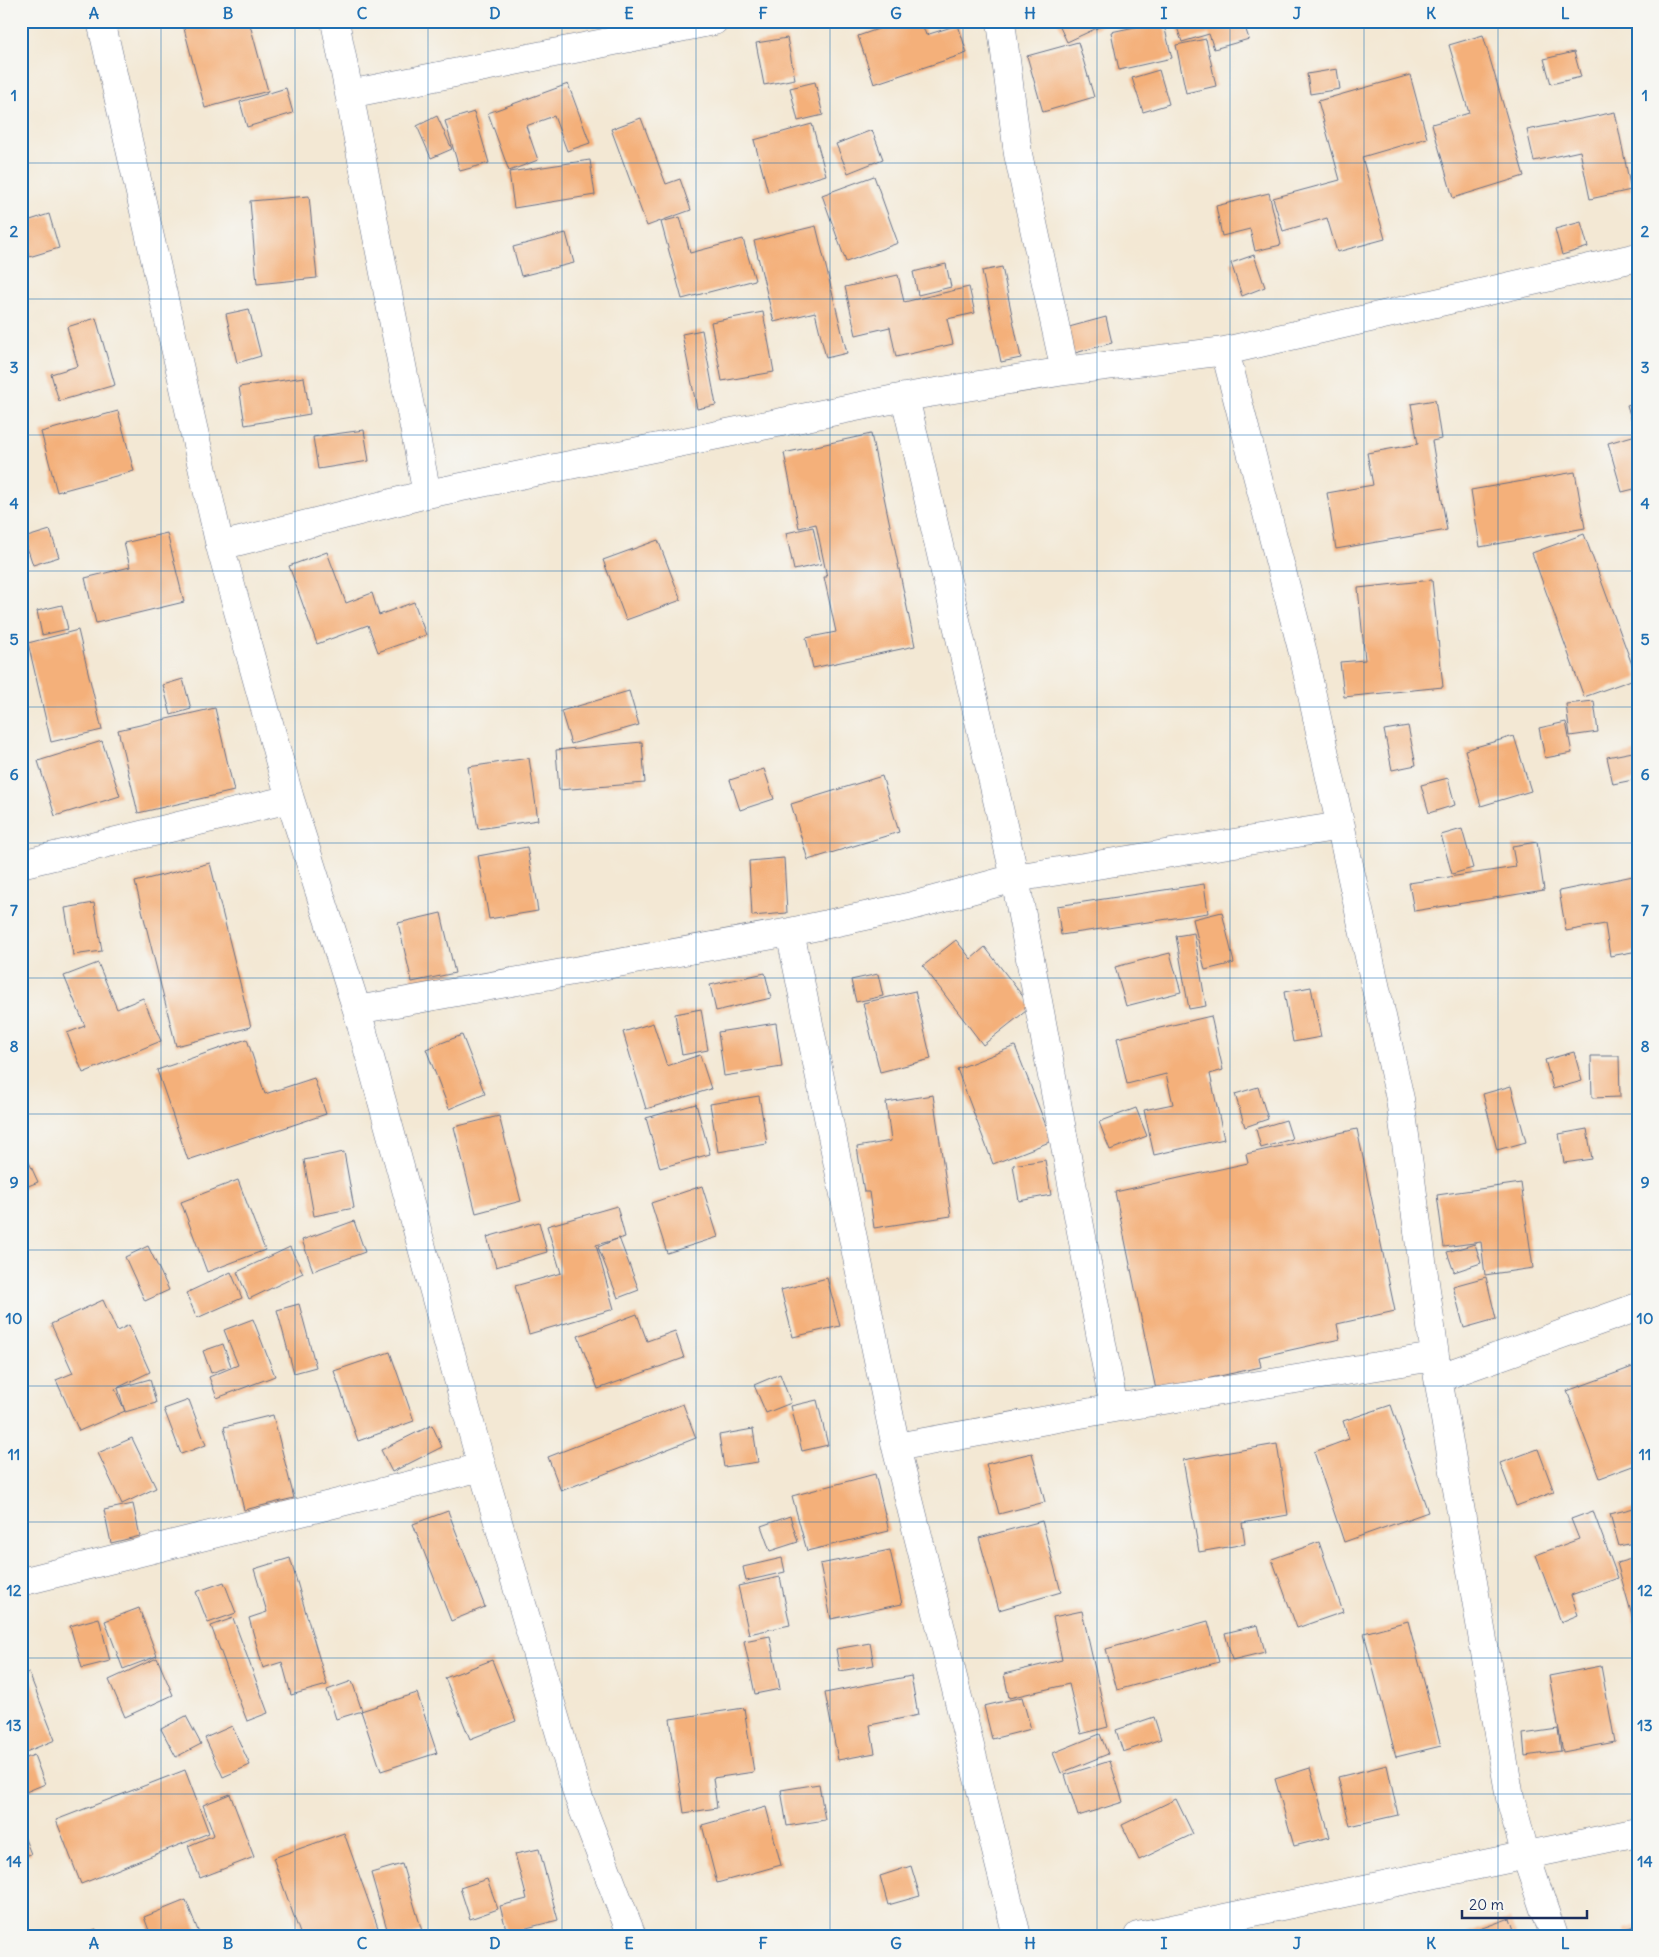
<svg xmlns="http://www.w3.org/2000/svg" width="1659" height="1957" font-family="Delius,sans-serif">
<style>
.building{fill:#f4b07a}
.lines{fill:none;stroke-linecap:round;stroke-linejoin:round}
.minor-casing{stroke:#677087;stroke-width:29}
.minor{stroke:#fff;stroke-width:28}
.grid{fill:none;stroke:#1f6fb2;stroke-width:1;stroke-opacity:0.55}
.neatline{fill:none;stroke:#1f6fb2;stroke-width:2}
.grid-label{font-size:16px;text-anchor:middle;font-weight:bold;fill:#1f6fb2}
</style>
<rect width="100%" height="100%" fill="#f6f6f2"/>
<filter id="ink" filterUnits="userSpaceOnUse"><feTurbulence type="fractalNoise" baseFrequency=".02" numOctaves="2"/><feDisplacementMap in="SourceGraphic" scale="10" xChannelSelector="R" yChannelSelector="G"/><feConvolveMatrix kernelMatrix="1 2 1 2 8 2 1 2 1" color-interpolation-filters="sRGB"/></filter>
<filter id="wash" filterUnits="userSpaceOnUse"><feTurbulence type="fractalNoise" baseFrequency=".0096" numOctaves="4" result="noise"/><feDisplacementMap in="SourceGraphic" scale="20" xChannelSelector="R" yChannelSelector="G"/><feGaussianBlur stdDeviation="1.12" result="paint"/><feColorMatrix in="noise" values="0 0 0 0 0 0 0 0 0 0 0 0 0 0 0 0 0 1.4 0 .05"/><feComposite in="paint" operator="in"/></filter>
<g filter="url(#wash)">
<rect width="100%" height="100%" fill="#f3e8d4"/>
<g id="blocks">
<!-- building -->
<path class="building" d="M 182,21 L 249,21 L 268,91 L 205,108 Z
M 901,21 L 921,21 L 926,35 L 958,25 L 967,53 L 874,84 L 858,36 Z
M 1057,21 L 1112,21 L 1067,42 Z
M 1163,21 L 1172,58 L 1119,70 L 1111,32 Z
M 1175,21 L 1243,21 L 1249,39 L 1214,49 L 1209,34 L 1182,42 Z
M 1483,35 L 1524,176 L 1453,198 L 1432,124 L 1469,113 L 1449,45 Z
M 787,38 L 795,79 L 764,85 L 756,43 Z
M 1206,39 L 1216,86 L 1186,93 L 1176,45 Z
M 1078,42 L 1094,97 L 1043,112 L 1027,56 Z
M 1574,52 L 1581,77 L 1551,84 L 1544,59 Z
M 1337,69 L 1340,89 L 1310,94 L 1307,74 Z
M 1159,70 L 1169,104 L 1143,112 L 1132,78 Z
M 1410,75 L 1427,138 L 1362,157 L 1385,239 L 1337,252 L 1327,218 L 1283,231 L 1273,198 L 1340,180 L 1318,101 Z
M 815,82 L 823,115 L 798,121 L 790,88 Z
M 568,84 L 590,143 L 567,151 L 554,116 L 526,126 L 538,160 L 509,171 L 488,113 Z
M 286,88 L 293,113 L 247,127 L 240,102 Z
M 474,112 L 489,163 L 460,171 L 445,121 Z
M 1615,112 L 1631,190 L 1590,199 L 1580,151 L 1534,161 L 1527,130 Z
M 437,116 L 452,149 L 431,158 L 417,126 Z
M 641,118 L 666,184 L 680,179 L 691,210 L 647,226 L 611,129 Z
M 812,124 L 826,175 L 768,192 L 754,140 Z
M 872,130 L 883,159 L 848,173 L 836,144 Z
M 590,160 L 595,195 L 514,208 L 509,172 Z
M 874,176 L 898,243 L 846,262 L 822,195 Z
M 1269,193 L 1281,245 L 1255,251 L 1250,229 L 1222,236 L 1216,206 Z
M 309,196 L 317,278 L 257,284 L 250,201 Z
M 49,214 L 59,248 L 29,257 L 21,231 L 21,223 Z
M 680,217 L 690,253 L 743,239 L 755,280 L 682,299 L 661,222 Z
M 1581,222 L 1588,247 L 1562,255 L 1555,229 Z
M 816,226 L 847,353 L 826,358 L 815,312 L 774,322 L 754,241 Z
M 566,233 L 574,263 L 521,276 L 513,247 Z
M 1254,255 L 1265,287 L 1242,296 L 1231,263 Z
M 946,264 L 951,287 L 918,295 L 913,272 Z
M 1002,267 L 1021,358 L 1001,362 L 982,271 Z
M 898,275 L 904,302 L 969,287 L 975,313 L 947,319 L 953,344 L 896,357 L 890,327 L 856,335 L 845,287 Z
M 249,309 L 261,356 L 237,363 L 226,314 Z
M 763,312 L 774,372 L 722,381 L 711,322 Z
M 1106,317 L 1112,343 L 1064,356 L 1058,330 Z
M 96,318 L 115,385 L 59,401 L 51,374 L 78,366 L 67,327 Z
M 702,330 L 716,405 L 697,409 L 682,334 Z
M 304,377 L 310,414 L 245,425 L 239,387 Z
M 1435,400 L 1441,439 L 1432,441 L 1447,530 L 1336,549 L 1327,493 L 1373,485 L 1367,453 L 1418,444 L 1411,404 Z
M 1638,402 L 1638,488 L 1622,492 L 1608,443 L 1636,435 L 1627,405 Z
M 118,411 L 134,471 L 57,492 L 41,432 Z
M 364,430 L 369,461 L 318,469 L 313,437 Z
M 871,434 L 915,646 L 813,668 L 806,638 L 836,632 L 824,577 L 827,577 L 816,524 L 799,528 L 784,453 Z
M 1575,472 L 1585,528 L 1480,547 L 1471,490 Z
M 813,527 L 821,564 L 794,570 L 786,533 Z
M 50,530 L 59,557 L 33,565 L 24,538 Z
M 167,533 L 184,602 L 96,623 L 85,578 L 130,567 L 124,543 Z
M 1584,534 L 1637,678 L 1584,697 L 1532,553 Z
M 658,540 L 681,600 L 626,620 L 603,560 Z
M 327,552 L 346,603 L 372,593 L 379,615 L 414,602 L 426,635 L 378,652 L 368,625 L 317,644 L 289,566 Z
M 1432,580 L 1443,687 L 1344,697 L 1340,662 L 1365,660 L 1358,588 Z
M 62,605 L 68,629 L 42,635 L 37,611 Z
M 78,630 L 102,730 L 51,742 L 28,643 Z
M 183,679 L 191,709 L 171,715 L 163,685 Z
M 629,691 L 639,725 L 571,744 L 561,711 Z
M 1594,701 L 1598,732 L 1570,736 L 1566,704 Z
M 215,708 L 234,791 L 138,813 L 118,730 Z
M 1566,722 L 1572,753 L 1545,758 L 1539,728 Z
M 1408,726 L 1416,765 L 1392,770 L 1384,730 Z
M 1514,736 L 1531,791 L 1481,806 L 1465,750 Z
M 102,741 L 120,796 L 55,816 L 38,761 Z
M 642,742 L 645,783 L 559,790 L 556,750 Z
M 1638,751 L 1638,779 L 1613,784 L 1607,757 Z
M 529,758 L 538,820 L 478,829 L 468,767 Z
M 764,769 L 774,799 L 740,810 L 730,780 Z
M 882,776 L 899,832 L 808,860 L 791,804 Z
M 1448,778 L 1455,805 L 1429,813 L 1421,785 Z
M 1462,829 L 1473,868 L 1452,874 L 1441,835 Z
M 1537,842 L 1544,890 L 1414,911 L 1409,883 L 1516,867 L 1512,846 Z
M 527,847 L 538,911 L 489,919 L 478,856 Z
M 784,858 L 787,913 L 752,916 L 749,861 Z
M 210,863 L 251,1027 L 176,1046 L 135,882 Z
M 1638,875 L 1638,951 L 1610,956 L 1605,924 L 1566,931 L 1559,891 Z
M 1204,884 L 1208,913 L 1061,935 L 1057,906 Z
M 94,903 L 102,951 L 73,955 L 65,908 Z
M 1222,912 L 1234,963 L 1205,970 L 1193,919 Z
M 441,913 L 455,973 L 412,982 L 398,923 Z
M 1194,933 L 1206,1006 L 1189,1009 L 1176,936 Z
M 956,940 L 971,959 L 985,947 L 1031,1007 L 983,1045 L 923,966 Z
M 1170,953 L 1181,992 L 1126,1006 L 1115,967 Z
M 98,963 L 117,1009 L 143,998 L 161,1041 L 83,1073 L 67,1033 L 85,1026 L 64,976 Z
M 765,973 L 771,998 L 716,1011 L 710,985 Z
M 878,974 L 883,996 L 856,1002 L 851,980 Z
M 1311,987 L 1321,1037 L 1293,1042 L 1284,992 Z
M 915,991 L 931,1059 L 880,1072 L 863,1003 Z
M 701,1009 L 708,1050 L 682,1055 L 675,1014 Z
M 1211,1016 L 1223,1070 L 1210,1074 L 1224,1139 L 1154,1155 L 1144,1110 L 1173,1104 L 1166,1074 L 1127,1084 L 1117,1038 Z
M 653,1023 L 667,1066 L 700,1055 L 711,1089 L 646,1109 L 623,1032 Z
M 776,1023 L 782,1067 L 724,1076 L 718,1032 Z
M 462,1035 L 485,1094 L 449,1109 L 426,1049 Z
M 247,1039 L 265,1094 L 314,1078 L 326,1114 L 188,1160 L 157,1070 Z
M 1015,1046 L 1052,1141 L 993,1164 L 957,1069 Z
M 1574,1052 L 1582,1081 L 1553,1089 L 1545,1060 Z
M 1591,1056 L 1619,1056 L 1620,1097 L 1592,1098 Z
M 1511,1086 L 1526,1142 L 1497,1150 L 1483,1094 Z
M 1258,1087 L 1268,1119 L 1245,1127 L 1235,1094 Z
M 933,1095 L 951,1216 L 874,1228 L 869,1192 L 864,1192 L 857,1147 L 891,1141 L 886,1102 Z
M 759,1096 L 767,1144 L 718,1152 L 710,1104 Z
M 696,1104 L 710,1154 L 660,1168 L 646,1118 Z
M 1136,1108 L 1147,1136 L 1110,1150 L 1099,1122 Z
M 499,1116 L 521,1201 L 476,1213 L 454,1127 Z
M 1286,1120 L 1292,1139 L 1261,1148 L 1256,1129 Z
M 1357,1129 L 1395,1311 L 1337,1324 L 1340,1339 L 1259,1357 L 1261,1367 L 1156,1390 L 1115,1192 L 1248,1163 L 1246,1154 Z
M 1587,1129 L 1592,1159 L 1564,1163 L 1559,1134 Z
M 344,1152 L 354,1208 L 314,1216 L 304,1160 Z
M 28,1160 L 38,1182 L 21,1189 L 21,1163 Z
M 1045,1160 L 1051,1195 L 1019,1201 L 1013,1165 Z
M 238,1180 L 265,1250 L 207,1272 L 181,1202 Z
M 1521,1183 L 1533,1268 L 1485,1275 L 1481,1242 L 1444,1247 L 1437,1195 Z
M 702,1186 L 718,1237 L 667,1253 L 651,1203 Z
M 617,1206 L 625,1237 L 596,1245 L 614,1309 L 529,1334 L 515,1286 L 561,1273 L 547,1226 Z
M 354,1221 L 365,1252 L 313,1271 L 302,1240 Z
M 539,1222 L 547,1252 L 496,1267 L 487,1237 Z
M 619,1238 L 639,1290 L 618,1298 L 598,1247 Z
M 1475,1244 L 1481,1263 L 1454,1272 L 1447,1252 Z
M 148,1246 L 169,1290 L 145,1301 L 125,1257 Z
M 290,1247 L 303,1273 L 249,1299 L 237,1272 Z
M 231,1272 L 242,1298 L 197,1318 L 186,1293 Z
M 1486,1277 L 1496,1319 L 1464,1328 L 1453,1286 Z
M 827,1278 L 840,1326 L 793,1337 L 781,1290 Z
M 103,1300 L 117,1331 L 129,1325 L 150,1372 L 115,1389 L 125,1411 L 79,1431 L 56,1380 L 73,1373 L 51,1324 Z
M 299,1304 L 316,1367 L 294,1373 L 277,1310 Z
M 637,1314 L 647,1341 L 675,1331 L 684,1358 L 598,1389 L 578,1336 Z
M 253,1319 L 275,1376 L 217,1398 L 209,1377 L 238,1365 L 224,1330 Z
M 223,1344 L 231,1366 L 211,1373 L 203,1351 Z
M 390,1352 L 414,1421 L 358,1441 L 334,1371 Z
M 1638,1365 L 1638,1464 L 1600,1478 L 1567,1391 Z
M 780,1374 L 791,1403 L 766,1413 L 754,1385 Z
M 150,1379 L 156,1403 L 125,1412 L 118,1388 Z
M 189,1400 L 206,1445 L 181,1454 L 164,1409 Z
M 817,1400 L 828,1445 L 802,1451 L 791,1406 Z
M 683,1404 L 696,1438 L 561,1491 L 548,1457 Z
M 1391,1405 L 1428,1512 L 1344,1542 L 1314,1452 L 1349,1439 L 1343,1421 Z
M 273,1415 L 294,1498 L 244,1510 L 224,1427 Z
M 432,1425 L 442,1447 L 392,1472 L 381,1450 Z
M 753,1429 L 758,1462 L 724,1467 L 719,1435 Z
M 132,1438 L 156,1488 L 122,1504 L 98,1453 Z
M 1277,1444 L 1288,1515 L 1242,1523 L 1245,1544 L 1199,1552 L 1183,1460 Z
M 1538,1449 L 1554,1492 L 1516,1506 L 1500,1463 Z
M 1032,1453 L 1045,1502 L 999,1514 L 986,1464 Z
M 875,1474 L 889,1531 L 807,1551 L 792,1496 Z
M 133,1504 L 140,1536 L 111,1543 L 104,1510 Z
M 1638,1507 L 1638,1542 L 1619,1546 L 1610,1514 Z
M 448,1511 L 485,1607 L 451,1621 L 413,1524 Z
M 1593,1511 L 1618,1578 L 1571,1595 L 1578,1615 L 1561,1622 L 1536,1555 L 1579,1539 L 1571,1519 Z
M 790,1516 L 798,1542 L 770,1551 L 761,1526 Z
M 1042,1521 L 1061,1592 L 999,1610 L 979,1538 Z
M 1319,1542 L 1343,1612 L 1297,1628 L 1272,1559 Z
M 890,1550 L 902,1604 L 831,1619 L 820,1564 Z
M 1638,1557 L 1638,1633 L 1637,1633 L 1617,1563 Z
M 290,1558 L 327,1685 L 291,1695 L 282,1662 L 263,1668 L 249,1618 L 267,1612 L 254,1569 Z
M 782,1558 L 785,1572 L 746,1581 L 743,1567 Z
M 780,1577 L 790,1625 L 749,1634 L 738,1586 Z
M 224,1582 L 236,1613 L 208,1623 L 196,1592 Z
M 139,1608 L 157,1656 L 123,1669 L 105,1621 Z
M 1082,1611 L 1108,1727 L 1081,1734 L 1069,1684 L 1009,1698 L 1004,1674 L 1062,1660 L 1053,1617 Z
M 99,1618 L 110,1661 L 82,1668 L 70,1626 Z
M 233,1618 L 268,1713 L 247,1721 L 211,1626 Z
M 1208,1621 L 1219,1662 L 1117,1690 L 1106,1649 Z
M 1408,1621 L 1441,1746 L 1396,1757 L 1364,1633 Z
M 1258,1625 L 1265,1652 L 1232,1660 L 1225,1633 Z
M 770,1636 L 780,1689 L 755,1694 L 744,1641 Z
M 870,1643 L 874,1665 L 840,1671 L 836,1649 Z
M 157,1658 L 173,1695 L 125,1717 L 109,1680 Z
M 1638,1658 L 1638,1686 L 1637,1686 L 1632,1659 Z
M 492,1660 L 516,1721 L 470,1739 L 445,1678 Z
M 1601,1666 L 1615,1742 L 1563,1752 L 1549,1676 Z
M 29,1673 L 55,1740 L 21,1754 L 21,1676 Z
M 911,1676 L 918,1715 L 870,1725 L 875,1753 L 838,1760 L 825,1693 Z
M 352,1681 L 362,1711 L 336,1719 L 327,1690 Z
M 417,1693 L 437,1753 L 381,1771 L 361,1711 Z
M 1022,1697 L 1031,1729 L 992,1739 L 984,1706 Z
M 744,1708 L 754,1772 L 713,1778 L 717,1808 L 684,1813 L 670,1719 Z
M 186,1716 L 201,1744 L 176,1757 L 161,1729 Z
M 1154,1717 L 1161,1739 L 1123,1752 L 1116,1730 Z
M 232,1726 L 250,1765 L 223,1777 L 205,1738 Z
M 1558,1729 L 1561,1751 L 1525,1756 L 1523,1734 Z
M 1100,1734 L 1108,1754 L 1061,1773 L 1053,1753 Z
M 34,1755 L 45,1784 L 21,1794 L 21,1760 Z
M 1110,1761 L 1123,1802 L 1078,1816 L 1065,1775 Z
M 1387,1765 L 1398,1815 L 1350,1826 L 1338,1777 Z
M 1310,1768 L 1330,1837 L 1294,1846 L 1275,1779 Z
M 185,1770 L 209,1833 L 81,1884 L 56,1820 Z
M 819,1784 L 825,1820 L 787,1826 L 781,1790 Z
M 230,1794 L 254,1857 L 200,1878 L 188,1846 L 214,1835 L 203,1805 Z
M 1176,1799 L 1193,1834 L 1139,1860 L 1122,1825 Z
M 766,1807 L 781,1865 L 717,1883 L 702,1825 Z
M 344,1833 L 381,1936 L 301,1936 L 273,1858 Z
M 21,1834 L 23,1834 L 31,1854 L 21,1857 Z
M 539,1849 L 558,1920 L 507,1933 L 500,1906 L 527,1899 L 515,1854 Z
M 402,1864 L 422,1931 L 404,1936 L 389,1936 L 371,1873 Z
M 911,1866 L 920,1896 L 888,1905 L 880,1876 Z
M 487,1879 L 498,1909 L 470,1919 L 460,1888 Z
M 186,1900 L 200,1936 L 151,1936 L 144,1917 Z
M 1510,1918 L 1516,1936 L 1466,1936 L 1466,1934 Z
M 1638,1925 L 1638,1936 L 1625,1936 L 1624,1929 Z
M 96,1929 L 98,1936 L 78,1936 Z"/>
</g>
</g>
<g filter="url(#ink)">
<use href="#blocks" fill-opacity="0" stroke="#677087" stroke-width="1"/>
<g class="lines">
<defs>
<path id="minor" d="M 101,21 L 220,546 L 290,799 L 357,1010 L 482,1467 L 578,1796 L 632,1936
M 335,21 L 427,494
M 1001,21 L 1018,154 L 1065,371
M 349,94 L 714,21
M 1225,351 L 1302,649 L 1400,1099 L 1438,1378 L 1510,1798 L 1526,1856 L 1553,1936
M 905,397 L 1015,878 L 1114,1408
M 220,546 L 427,494 L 905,397 L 1065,371 L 1225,351 L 1638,257
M 21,864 L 290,799
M 790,932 L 896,1447 L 1017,1936
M 357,1010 L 790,932 L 908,907 L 1015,878 L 1341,826
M 1438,1378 L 1638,1307
M 896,1447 L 1114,1408 L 1434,1357
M 21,1582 L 482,1467
M 1138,1936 L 1638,1832"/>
</defs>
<!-- minor casing -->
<use href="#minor" class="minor-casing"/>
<!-- minor -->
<use href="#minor" class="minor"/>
</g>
</g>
<!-- grid -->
<path class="grid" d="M 161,21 L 161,1936M 295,21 L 295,1936M 428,21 L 428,1936M 562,21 L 562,1936M 696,21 L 696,1936M 830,21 L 830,1936M 963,21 L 963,1936M 1097,21 L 1097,1936M 1230,21 L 1230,1936M 1364,21 L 1364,1936M 1498,21 L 1498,1936M 21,163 L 1638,163M 21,299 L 1638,299M 21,435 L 1638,435M 21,571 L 1638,571M 21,707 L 1638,707M 21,843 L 1638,843M 21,978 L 1638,978M 21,1114 L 1638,1114M 21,1250 L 1638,1250M 21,1386 L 1638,1386M 21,1522 L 1638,1522M 21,1658 L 1638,1658M 21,1794 L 1638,1794"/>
<!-- margin -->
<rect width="1659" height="1957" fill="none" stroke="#f6f6f2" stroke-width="55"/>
<!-- scale -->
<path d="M1462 1910v8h125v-8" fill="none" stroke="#1b2f5e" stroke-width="2.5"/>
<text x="1469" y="1910" font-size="15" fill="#1b2f5e" stroke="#f6f6f2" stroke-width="4" paint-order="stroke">20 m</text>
<rect x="28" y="28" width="1604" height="1902" class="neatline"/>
<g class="grid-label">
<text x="94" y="19">A</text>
<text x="228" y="19">B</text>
<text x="362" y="19">C</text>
<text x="495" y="19">D</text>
<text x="629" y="19">E</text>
<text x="763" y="19">F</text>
<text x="896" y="19">G</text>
<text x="1030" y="19">H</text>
<text x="1164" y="19">I</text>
<text x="1297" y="19">J</text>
<text x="1431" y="19">K</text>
<text x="1565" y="19">L</text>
<text x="14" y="101">1</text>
<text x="1645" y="101">1</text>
<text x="14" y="237">2</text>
<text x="1645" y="237">2</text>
<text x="14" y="373">3</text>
<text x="1645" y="373">3</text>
<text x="14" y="509">4</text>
<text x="1645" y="509">4</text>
<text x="14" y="645">5</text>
<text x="1645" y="645">5</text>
<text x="14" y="780">6</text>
<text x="1645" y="780">6</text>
<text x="14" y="916">7</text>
<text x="1645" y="916">7</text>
<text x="14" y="1052">8</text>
<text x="1645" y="1052">8</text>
<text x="14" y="1188">9</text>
<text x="1645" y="1188">9</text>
<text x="14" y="1324">10</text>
<text x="1645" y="1324">10</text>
<text x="14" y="1460">11</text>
<text x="1645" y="1460">11</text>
<text x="14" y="1596">12</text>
<text x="1645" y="1596">12</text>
<text x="14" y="1731">13</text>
<text x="1645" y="1731">13</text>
<text x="14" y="1867">14</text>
<text x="1645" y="1867">14</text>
<text x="94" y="1949">A</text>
<text x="228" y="1949">B</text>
<text x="362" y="1949">C</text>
<text x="495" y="1949">D</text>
<text x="629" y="1949">E</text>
<text x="763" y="1949">F</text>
<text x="896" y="1949">G</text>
<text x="1030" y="1949">H</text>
<text x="1164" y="1949">I</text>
<text x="1297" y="1949">J</text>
<text x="1431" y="1949">K</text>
<text x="1565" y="1949">L</text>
</g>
</svg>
